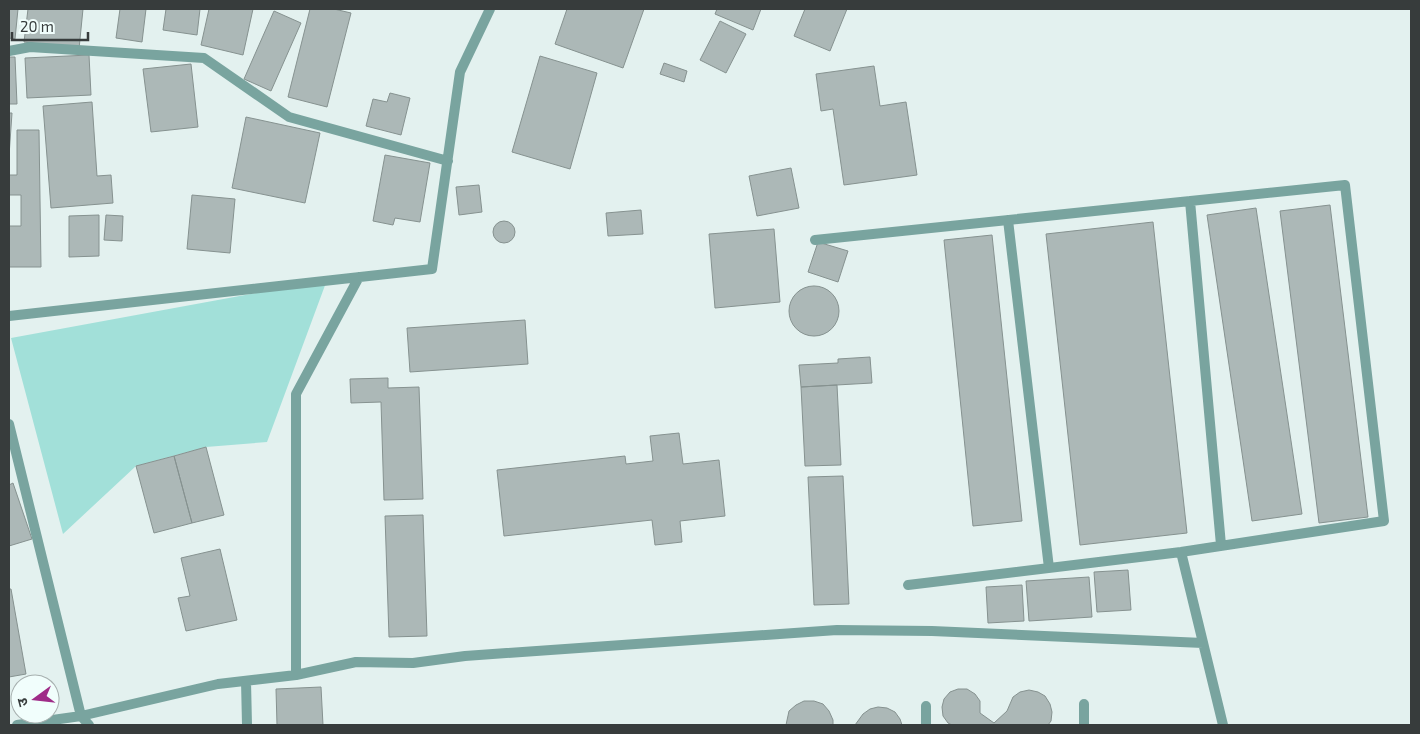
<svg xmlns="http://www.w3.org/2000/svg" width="1420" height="734" font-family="'Exo 2','Noto Sans Devanagari',sans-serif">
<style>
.green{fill:#a2e0d9}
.building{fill:#acb8b7;stroke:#869290}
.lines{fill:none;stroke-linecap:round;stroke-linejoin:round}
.minor{stroke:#79a49f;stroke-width:10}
</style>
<rect width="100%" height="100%" fill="#e3f1ef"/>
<!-- green -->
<path class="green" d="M 327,280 L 267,442 L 206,447 L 136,466 L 63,534 L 11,338 Z"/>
<!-- building -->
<path class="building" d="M 9,9 L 18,9 L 15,39 L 9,38 Z
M 28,9 L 83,9 L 79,49 L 24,42 Z
M 120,9 L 146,9 L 142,42 L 116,38 Z
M 166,9 L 200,9 L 197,35 L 163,30 Z
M 209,9 L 253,9 L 243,55 L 201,45 Z
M 310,9 L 334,9 L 351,13 L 327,107 L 288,97 Z
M 567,9 L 644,9 L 623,68 L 555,44 Z
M 717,9 L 761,9 L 753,30 L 715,14 Z
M 805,9 L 847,9 L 830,51 L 794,36 Z
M 274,11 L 301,23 L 271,91 L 244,79 Z
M 720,21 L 746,34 L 726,73 L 700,60 Z
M 89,55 L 91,95 L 27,98 L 25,58 Z
M 540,56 L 597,73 L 570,169 L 512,152 Z
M 9,57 L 15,57 L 17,104 L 9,104 Z
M 664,63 L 687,71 L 684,82 L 660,74 Z
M 191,64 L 198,127 L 151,132 L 143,69 Z
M 874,66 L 880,106 L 906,102 L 917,175 L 844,185 L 833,109 L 821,111 L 816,74 Z
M 390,93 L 410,98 L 401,135 L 366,126 L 373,99 L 387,102 Z
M 92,102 L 97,176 L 111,175 L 113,203 L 51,208 L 43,106 Z
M 9,113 L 12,113 L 9,156 Z
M 246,117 L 320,133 L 305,203 L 232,188 Z
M 17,130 L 39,130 L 41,267 L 9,267 L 9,226 L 21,226 L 21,195 L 9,195 L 9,175 L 17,175 Z
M 385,155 L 430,163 L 420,222 L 395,218 L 393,225 L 373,221 Z
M 791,168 L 799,208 L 757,216 L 749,176 Z
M 479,185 L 482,212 L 459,215 L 456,187 Z
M 192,195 L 235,199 L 230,253 L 187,249 Z
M 1330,205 L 1368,517 L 1319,523 L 1280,211 Z
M 1256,208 L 1302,514 L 1252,521 L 1207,215 Z
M 641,210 L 643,234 L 608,236 L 606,213 Z
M 99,215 L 99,256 L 69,257 L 69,216 Z
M 106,215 L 123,216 L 122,241 L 104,240 Z
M493 232a11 11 0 1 1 22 0a11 11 0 1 1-22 0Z
M 1153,222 L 1187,533 L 1080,545 L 1046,234 Z
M 774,229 L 780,302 L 715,308 L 709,234 Z
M 992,235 L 1022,521 L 973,526 L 944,240 Z
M 818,242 L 848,251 L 838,282 L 808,272 Z
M789 311a25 25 0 1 1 50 0a25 25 0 1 1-50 0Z
M 525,320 L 528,364 L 410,372 L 407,328 Z
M 870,357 L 872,383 L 801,387 L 799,365 L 838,363 L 838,359 Z
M 388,378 L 388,388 L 419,387 L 423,499 L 384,500 L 381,402 L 351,403 L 350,379 Z
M 837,385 L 841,465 L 805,466 L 801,387 Z
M 679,433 L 683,464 L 719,460 L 725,516 L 680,521 L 682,542 L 655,545 L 652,520 L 504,536 L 497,470 L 625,456 L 626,464 L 653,461 L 650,436 Z
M 206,447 L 224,515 L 192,523 L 174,456 Z
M 174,456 L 192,523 L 154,533 L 136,466 Z
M 843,476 L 849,604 L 814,605 L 808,477 Z
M 13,483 L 32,539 L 9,546 L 9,485 Z
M 423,515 L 427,636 L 389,637 L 385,516 Z
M 220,549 L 237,620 L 186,631 L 178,598 L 190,596 L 181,558 Z
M 1128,570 L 1131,610 L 1097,612 L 1094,572 Z
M 1089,577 L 1092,617 L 1029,621 L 1026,581 Z
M 1022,585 L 1024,621 L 988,623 L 986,587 Z
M 9,589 L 11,589 L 26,674 L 9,677 Z
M 321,687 L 323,725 L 277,725 L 276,689 Z
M 958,689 L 967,689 L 975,694 L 980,701 L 980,713 L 994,723 L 1007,711 L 1013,697 L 1020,692 L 1029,690 L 1038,692 L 1045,696 L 1050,704 L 1052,712 L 1051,721 L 1048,725 L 952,725 L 948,723 L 943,716 L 942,707 L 944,699 L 950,692 Z
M 804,701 L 814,701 L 823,704 L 829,711 L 833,720 L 833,725 L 786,725 L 789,711 L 796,705 Z
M 878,707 L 887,708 L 895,712 L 900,719 L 902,725 L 855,725 L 863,714 L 870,709 Z"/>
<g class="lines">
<!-- minor -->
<path class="minor" d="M 9,51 L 30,47 L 204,58 L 289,117 L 448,161
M 1190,201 L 1221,545
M 1008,220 L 1049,568
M 815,240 L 1345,185 L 1384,521 L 1181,552 L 908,585
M 9,316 L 432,269 L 460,72 L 490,9
M 9,424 L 81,716 L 89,725
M 1181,552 L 1223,725
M 296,675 L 296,394 L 359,277
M 246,681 L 247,725
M 926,706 L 926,725
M 17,725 L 81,716 L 218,684 L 296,675 L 356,662 L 413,663 L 465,656 L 837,630 L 932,631 L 1203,643
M 1084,725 L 1084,704"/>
</g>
<!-- border -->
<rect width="1420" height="734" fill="none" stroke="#373c3c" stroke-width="20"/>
<!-- north arrow -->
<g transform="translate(35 699) rotate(255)"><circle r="24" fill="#f1fefc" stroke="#a7b0af"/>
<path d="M0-4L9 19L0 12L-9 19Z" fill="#9f2c88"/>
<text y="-8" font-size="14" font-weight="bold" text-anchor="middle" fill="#373c3c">उ</text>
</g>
<!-- scale -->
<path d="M12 32v8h76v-8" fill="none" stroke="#373c3c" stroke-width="2.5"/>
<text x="20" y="32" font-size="15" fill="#373c3c" stroke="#f1fefc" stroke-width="4" paint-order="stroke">20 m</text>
</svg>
